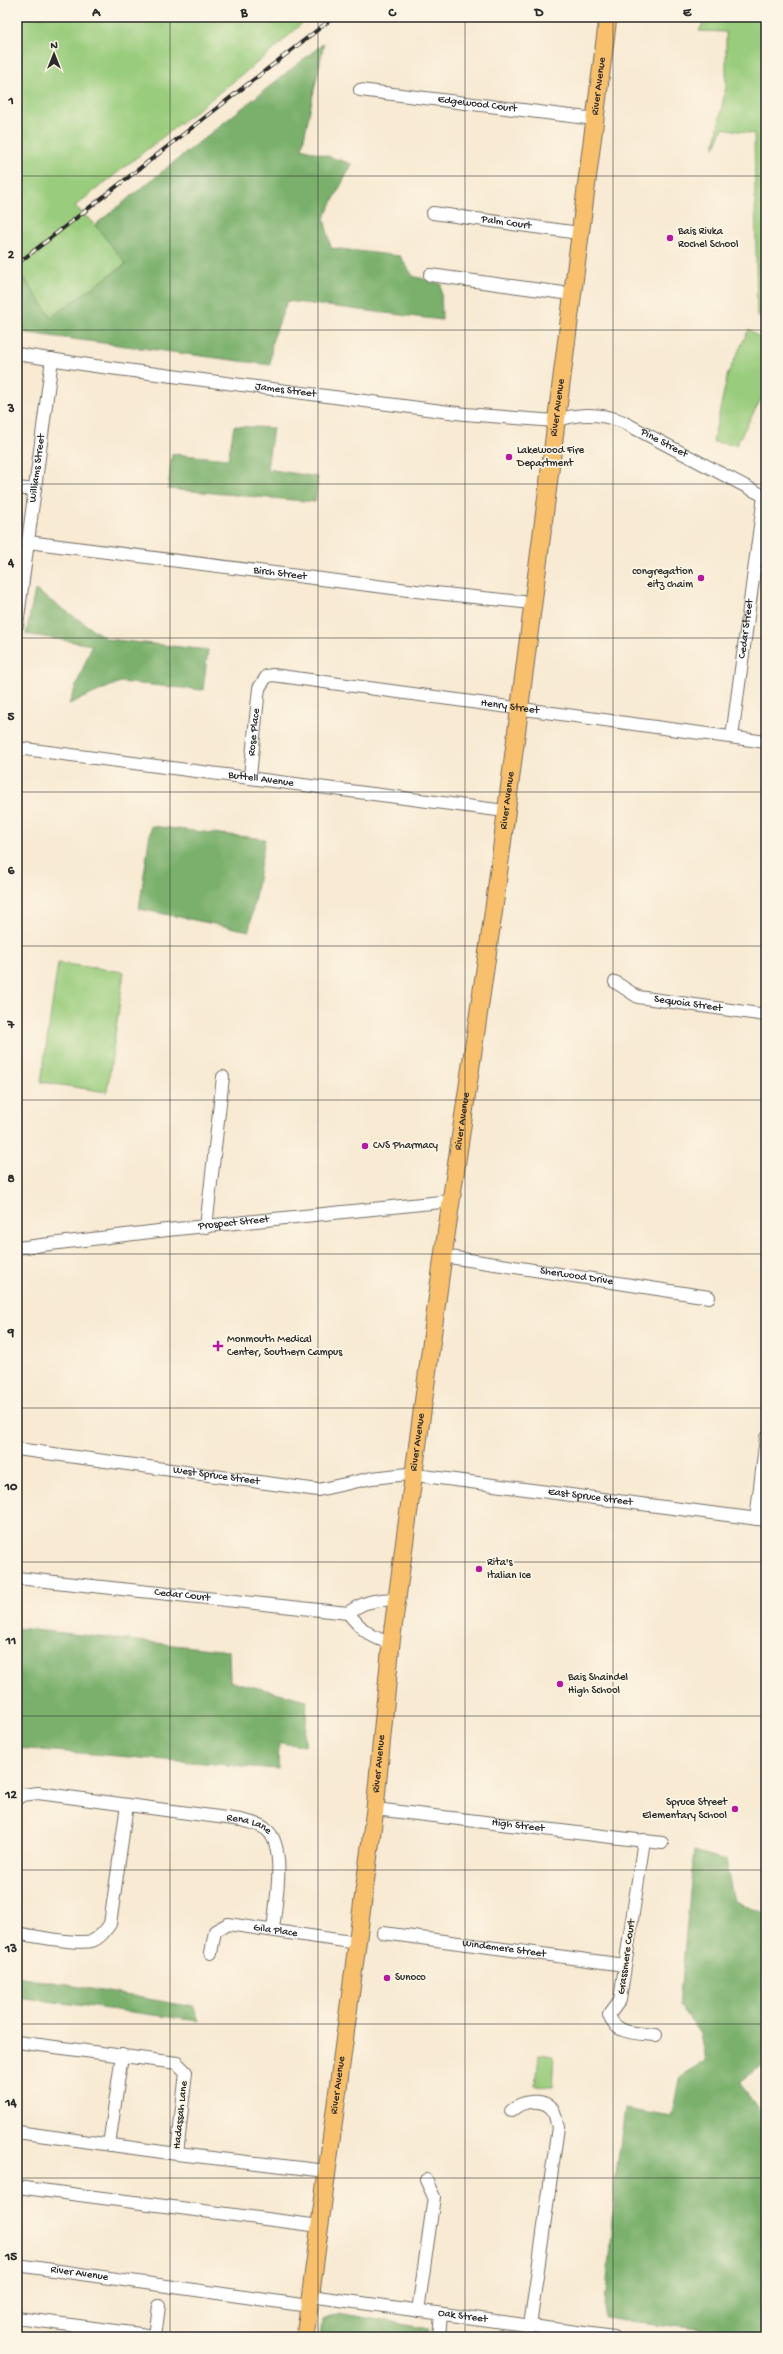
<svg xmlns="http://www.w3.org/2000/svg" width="783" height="2354" font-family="'Gochi Hand',sans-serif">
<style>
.green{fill:#99cc7c;stroke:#627c54}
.forest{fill:#7ab06c;stroke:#526e4c}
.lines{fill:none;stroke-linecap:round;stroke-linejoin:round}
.minor-casing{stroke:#736e66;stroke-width:14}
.highway-casing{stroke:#736e66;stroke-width:19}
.minor{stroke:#fff;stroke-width:12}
.highway{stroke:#f8bf6c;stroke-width:17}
.rail-casing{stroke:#2b2b2b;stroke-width:4}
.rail{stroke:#fcf5e5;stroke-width:2.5;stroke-dasharray:8;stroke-linecap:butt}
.grid{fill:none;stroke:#2b2b2b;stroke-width:1;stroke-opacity:0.55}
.poi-dot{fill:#b5179e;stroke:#fcf5e5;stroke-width:1.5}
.labels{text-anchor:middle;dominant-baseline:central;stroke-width:3.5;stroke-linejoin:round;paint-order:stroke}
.street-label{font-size:11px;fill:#2b2b2b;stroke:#fcf5e5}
.poi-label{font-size:11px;fill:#2b2b2b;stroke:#fcf5e5;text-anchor:start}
.neatline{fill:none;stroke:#2b2b2b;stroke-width:1.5}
.grid-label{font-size:13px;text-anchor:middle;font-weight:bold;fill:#2b2b2b}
</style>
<rect width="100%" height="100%" fill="#fcf5e5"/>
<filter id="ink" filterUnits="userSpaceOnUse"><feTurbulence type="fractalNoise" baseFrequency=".025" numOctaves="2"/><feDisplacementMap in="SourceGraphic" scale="8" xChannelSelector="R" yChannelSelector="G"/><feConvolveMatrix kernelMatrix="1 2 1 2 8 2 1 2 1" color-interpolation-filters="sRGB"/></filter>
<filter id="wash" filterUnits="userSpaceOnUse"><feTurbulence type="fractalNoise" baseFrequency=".012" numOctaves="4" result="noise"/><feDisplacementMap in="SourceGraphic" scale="16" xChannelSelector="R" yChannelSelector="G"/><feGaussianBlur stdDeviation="0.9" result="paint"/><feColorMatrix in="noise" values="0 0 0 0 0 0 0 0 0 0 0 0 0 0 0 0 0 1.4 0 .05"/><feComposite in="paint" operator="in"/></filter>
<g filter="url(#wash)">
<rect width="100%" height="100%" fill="#f8ead3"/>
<!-- green -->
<path class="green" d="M 17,17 L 309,17 L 272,51 L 75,206 L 95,225 L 127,263 L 51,317 L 17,269 Z
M 706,17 L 766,17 L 766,322 L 757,316 L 754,134 L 723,128 L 714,149 L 726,86 L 726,32 L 699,31 Z
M 749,329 L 766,343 L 766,390 L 736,445 L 713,442 L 728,373 Z
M 58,963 L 124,972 L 107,1092 L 41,1082 Z
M 539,2054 L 554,2056 L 552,2087 L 536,2086 Z"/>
<!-- forest -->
<path class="forest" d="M 324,43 L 302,148 L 352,164 L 324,218 L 331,248 L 400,256 L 413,276 L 441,284 L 442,320 L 287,301 L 272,342 L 270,365 L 27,333 L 17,330 L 17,283 L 24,278 L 51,317 L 126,264 L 95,225 Z
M 234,426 L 273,428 L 267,469 L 318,477 L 315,502 L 168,489 L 172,454 L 228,459 Z
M 35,590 L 107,639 L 208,650 L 203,690 L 120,682 L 69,704 L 92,645 L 26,634 Z
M 151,826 L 265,839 L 249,931 L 139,909 Z
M 17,1628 L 229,1651 L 230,1681 L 307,1700 L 305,1746 L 279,1743 L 278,1769 L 17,1748 Z
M 694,1851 L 725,1860 L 734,1901 L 766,1914 L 766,2062 L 739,2082 L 766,2120 L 766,2337 L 604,2318 L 615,2182 L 625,2109 L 671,2117 L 680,2076 L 705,2061 L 700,2034 L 679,2005 Z
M 17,1976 L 194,2007 L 199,2021 L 17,1997 Z
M 339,2313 L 429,2329 L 428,2337 L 321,2337 L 323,2320 Z"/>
</g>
<g filter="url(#ink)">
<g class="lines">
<defs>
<g id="minor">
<path id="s1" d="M 360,90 L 595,119"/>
<path id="s2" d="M 433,213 L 579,233"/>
<path d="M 430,275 L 571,294"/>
<path id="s3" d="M 17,354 L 95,366 L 465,414 L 555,421 C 577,413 599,413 621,421 L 766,497"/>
<path d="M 17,488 L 35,490"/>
<path id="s4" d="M 28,542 L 416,591 L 532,603"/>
<path id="s5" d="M 17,625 L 52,359"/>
<path id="s6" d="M 732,737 L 764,496"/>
<path id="s7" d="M 17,748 L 505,811"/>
<path id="s8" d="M 250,776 L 259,688 L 267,676 L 273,675 L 766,742"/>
<path id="s9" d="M 615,982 L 638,997 L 766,1015"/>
<path d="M 206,1227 L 223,1077"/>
<path id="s10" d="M 17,1248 L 167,1230 L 451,1201"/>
<path id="s11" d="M 443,1256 L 709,1297"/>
<path id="s12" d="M 17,1449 L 318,1490 L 372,1478 L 408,1474 L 766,1520"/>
<path d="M 756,1519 L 766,1438"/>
<path id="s13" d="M 17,1578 L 348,1613 C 363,1601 380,1598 399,1600"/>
<path d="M 348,1613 C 361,1629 371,1638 391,1643"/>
<path id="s14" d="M 17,1799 L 22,1795 L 38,1793 L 241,1820 C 250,1822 260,1824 267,1830 C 287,1847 275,1906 273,1930"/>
<path id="s15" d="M 375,1809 L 662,1843"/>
<path d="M 644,1840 L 620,2000 L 609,2015 C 615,2035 638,2033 656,2035"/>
<path d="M 17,1933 C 33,1936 77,1945 92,1941 C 100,1938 105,1931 110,1924 L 127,1805"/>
<path id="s16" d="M 383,1933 L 625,1965"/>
<path id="s17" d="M 211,1953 L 215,1931 L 228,1924 L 358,1943"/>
<path d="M 17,2042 L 177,2063 L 186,2072 L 177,2154"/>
<path d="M 511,2111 C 521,2101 545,2096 554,2112 C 556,2116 556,2123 558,2127 L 530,2326"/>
<path d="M 17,2132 L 177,2154 L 327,2171"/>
<path d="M 109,2145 L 122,2055"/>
<path d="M 17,2187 L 320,2226"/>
<path id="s18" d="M 17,2265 L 309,2306"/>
<path id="s19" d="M 310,2296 L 614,2337"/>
<path d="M 418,2311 L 434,2197 L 426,2180"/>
<path d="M 17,2318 L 155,2336"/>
<path d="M 155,2337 L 159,2306"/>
<path d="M 439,2337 L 441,2314"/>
</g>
<g id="highway">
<path id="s20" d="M 305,2337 L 375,1809 L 391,1643 L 443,1256 L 494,908 L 608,17"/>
</g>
</defs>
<!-- minor casing -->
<use href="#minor" class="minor-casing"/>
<!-- highway casing -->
<use href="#highway" class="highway-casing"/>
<!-- minor -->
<use href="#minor" class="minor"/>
<!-- highway -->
<use href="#highway" class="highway"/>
<defs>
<path id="rail" d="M 17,264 L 334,17"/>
</defs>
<!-- rail casing -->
<use href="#rail" class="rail-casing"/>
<!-- rail -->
<use href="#rail" class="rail"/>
</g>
</g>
<!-- grid -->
<path class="grid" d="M 170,17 L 170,2337M 318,17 L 318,2337M 465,17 L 465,2337M 613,17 L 613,2337M 17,176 L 766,176M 17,330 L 766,330M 17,484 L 766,484M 17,638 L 766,638M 17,792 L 766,792M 17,946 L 766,946M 17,1100 L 766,1100M 17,1254 L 766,1254M 17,1408 L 766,1408M 17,1562 L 766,1562M 17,1716 L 766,1716M 17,1870 L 766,1870M 17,2024 L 766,2024M 17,2178 L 766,2178"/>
<!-- markers -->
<g class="poi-dot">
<circle cx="670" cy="238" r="4"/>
<circle cx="509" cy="457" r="4"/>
<circle cx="701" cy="578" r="4"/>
<circle cx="365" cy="1146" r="4"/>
<path d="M216 1340h4v4h4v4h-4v4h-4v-4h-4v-4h4z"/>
<circle cx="479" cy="1569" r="4"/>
<circle cx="560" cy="1684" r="4"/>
<circle cx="735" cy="1809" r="4"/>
<circle cx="387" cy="1978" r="4"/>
</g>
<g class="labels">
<!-- street labels -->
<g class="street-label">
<text stroke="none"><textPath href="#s20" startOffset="2270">River Avenue</textPath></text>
<text stroke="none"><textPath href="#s1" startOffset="118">Edgewood Court</textPath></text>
<text stroke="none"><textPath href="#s2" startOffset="74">Palm Court</textPath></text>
<text stroke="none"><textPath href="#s3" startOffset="271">James Street</textPath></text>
<text stroke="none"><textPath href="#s20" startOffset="1946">River Avenue</textPath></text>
<text stroke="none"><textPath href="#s3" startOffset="658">Pine Street</textPath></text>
<text stroke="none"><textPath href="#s5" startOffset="158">Williams Street</textPath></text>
<text stroke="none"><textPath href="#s4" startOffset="254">Birch Street</textPath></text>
<text stroke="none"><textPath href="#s6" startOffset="109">Cedar Street</textPath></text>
<text stroke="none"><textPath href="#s8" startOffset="348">Henry Street</textPath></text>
<text stroke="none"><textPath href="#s8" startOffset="44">Rose Place</textPath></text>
<text stroke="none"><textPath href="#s7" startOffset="246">Buttell Avenue</textPath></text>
<text stroke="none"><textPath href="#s20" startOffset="1550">River Avenue</textPath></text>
<text stroke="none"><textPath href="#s9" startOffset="78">Sequoia Street</textPath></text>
<text stroke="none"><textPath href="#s20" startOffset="1226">River Avenue</textPath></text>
<text stroke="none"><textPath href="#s10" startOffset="218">Prospect Street</textPath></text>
<text stroke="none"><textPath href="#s11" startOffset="135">Sherwood Drive</textPath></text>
<text stroke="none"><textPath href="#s20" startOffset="902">River Avenue</textPath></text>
<text stroke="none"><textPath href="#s12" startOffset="201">West Spruce Street</textPath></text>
<text stroke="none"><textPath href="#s12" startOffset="579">East Spruce Street</textPath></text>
<text stroke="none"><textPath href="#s13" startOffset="166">Cedar Court</textPath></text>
<text stroke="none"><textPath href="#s20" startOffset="578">River Avenue</textPath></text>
<text stroke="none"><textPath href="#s15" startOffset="144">High Street</textPath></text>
<text stroke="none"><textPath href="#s14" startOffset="236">Rena Lane</textPath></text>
<text stroke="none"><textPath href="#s17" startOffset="85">Gila Place</textPath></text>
<text stroke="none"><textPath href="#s16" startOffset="122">Windemere Street</textPath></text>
<text transform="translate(627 1957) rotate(-82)">Grassmere Court</text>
<text stroke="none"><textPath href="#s20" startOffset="254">River Avenue</textPath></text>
<text transform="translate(181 2115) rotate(-84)">Hadassah Lane</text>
<text stroke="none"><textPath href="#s18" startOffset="63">River Avenue</textPath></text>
<text stroke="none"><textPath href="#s19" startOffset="154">Oak Street</textPath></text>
</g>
<!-- poi labels -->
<g class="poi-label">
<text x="678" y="232">Bais Rivka<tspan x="678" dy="13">Rochel School</tspan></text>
<text x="517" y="451">Lakewood Fire<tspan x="517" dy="13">Department</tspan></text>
<text x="693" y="572" text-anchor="end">congregation<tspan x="693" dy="13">eitz chaim</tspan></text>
<text x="373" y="1146">CVS Pharmacy</text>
<text x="227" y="1340">Monmouth Medical<tspan x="227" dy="13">Center, Southern Campus</tspan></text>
<text x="487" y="1563">Rita's<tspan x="487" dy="13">Italian Ice</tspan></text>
<text x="568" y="1678">Bais Shaindel<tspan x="568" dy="13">High School</tspan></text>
<text x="727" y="1803" text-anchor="end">Spruce Street<tspan x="727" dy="13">Elementary School</tspan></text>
<text x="395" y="1978">Sunoco</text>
</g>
</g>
<!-- margin -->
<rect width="783" height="2354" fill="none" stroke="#fcf5e5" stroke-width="44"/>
<!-- north arrow -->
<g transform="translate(54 54)" stroke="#fcf5e5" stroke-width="3" paint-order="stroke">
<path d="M0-3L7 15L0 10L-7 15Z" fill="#2b2b2b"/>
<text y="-6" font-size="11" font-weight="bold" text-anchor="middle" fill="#2b2b2b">N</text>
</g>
<rect x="22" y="22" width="739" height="2310" class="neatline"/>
<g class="grid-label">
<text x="96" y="16">A</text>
<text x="244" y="16">B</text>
<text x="392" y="16">C</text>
<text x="539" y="16">D</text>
<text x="687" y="16">E</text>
<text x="11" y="104">1</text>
<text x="11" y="258">2</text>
<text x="11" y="412">3</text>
<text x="11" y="566">4</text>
<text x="11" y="720">5</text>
<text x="11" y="874">6</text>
<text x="11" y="1028">7</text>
<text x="11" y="1182">8</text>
<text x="11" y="1336">9</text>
<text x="11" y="1490">10</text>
<text x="11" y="1644">11</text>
<text x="11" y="1798">12</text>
<text x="11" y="1952">13</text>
<text x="11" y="2106">14</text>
<text x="11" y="2260">15</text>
</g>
</svg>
